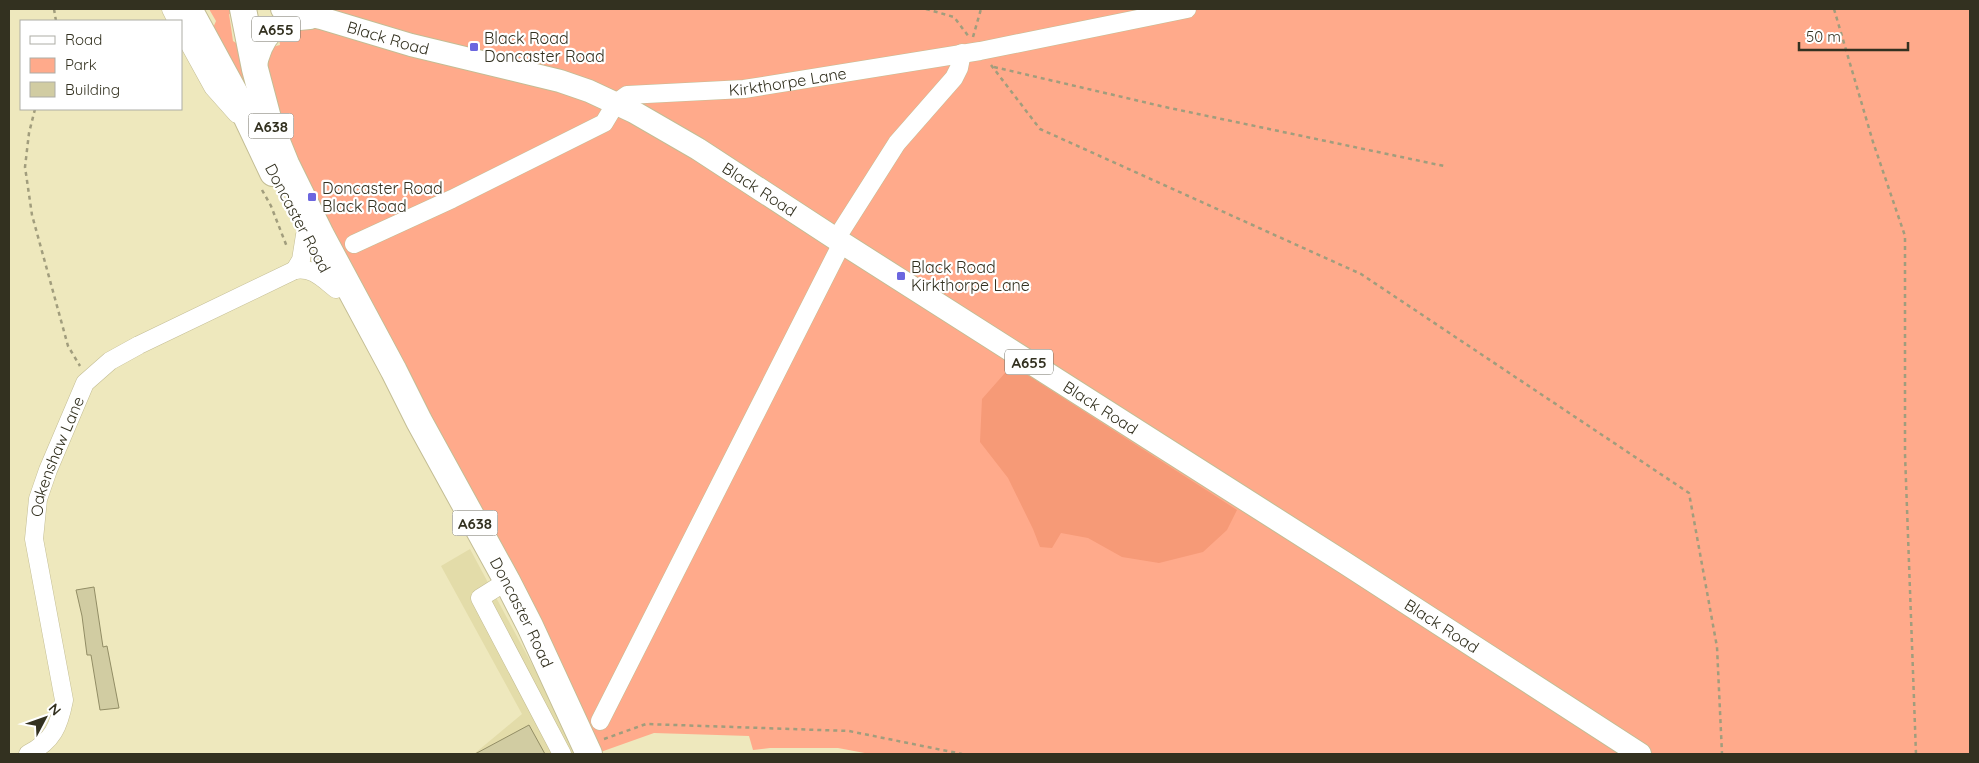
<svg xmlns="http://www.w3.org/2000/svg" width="1979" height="763" font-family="Quicksand,sans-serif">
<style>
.built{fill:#e3dca9}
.green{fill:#ffaa8b}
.forest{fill:#f69a77}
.building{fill:#d1cca2;stroke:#928d65}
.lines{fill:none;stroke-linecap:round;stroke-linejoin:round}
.minor-casing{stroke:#c3bd94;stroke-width:19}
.major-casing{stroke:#c3bd94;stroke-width:24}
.highway-casing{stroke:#c3bd94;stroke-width:28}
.path{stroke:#a19d7d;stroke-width:2.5;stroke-dasharray:4 4;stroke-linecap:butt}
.minor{stroke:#fff;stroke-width:18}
.major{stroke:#fff;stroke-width:22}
.highway{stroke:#fff;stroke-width:26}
.poi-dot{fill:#6b66df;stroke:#fff;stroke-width:2}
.labels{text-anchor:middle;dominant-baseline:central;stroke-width:4.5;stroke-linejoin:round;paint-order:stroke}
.shield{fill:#fff;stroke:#706f63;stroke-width:1}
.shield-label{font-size:15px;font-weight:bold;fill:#333120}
.street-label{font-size:16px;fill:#333120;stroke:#fff}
.poi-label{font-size:16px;fill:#333120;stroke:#fff;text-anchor:start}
</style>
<rect width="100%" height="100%" fill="#eee8bd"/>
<!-- built -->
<path class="built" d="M 470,549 L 550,698 L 580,754 L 474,754 L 522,714 L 441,566 Z"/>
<!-- green -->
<path class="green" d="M 209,9 L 237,9 L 237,15 L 229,14 L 233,41 L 242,47 L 245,79 L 244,83 L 213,28 L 216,21 Z
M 275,9 L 1970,9 L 1970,754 L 870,754 L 838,748 L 770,748 L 753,750 L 749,736 L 654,733 L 595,754 L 286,164 L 265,61 L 272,47 L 280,45 Z"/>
<!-- forest -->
<path class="forest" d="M 1012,365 L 1237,510 L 1227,530 L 1203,552 L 1159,563 L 1122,557 L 1088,538 L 1061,533 L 1052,548 L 1040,547 L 1033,529 L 1008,478 L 980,442 L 982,399 Z"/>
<!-- building -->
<path class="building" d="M 94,587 L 103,647 L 107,646 L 119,708 L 100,710 L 91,655 L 87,655 L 82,616 L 76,590 Z
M 529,725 L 545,754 L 475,754 Z"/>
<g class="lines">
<defs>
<g id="minor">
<path d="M 171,9 L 177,21"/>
<path d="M 181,29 L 213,87 L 237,114"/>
<path d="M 836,239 L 897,143 L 954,78 L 959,68 L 962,53"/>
<path id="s1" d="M 354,244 L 452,199 L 604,123 L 616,103 L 627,95 L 744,89 L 980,51 L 1187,9"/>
<path d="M 295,270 L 301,260 L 305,235"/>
<path d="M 507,581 L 480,598 L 562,754"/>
<path d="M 600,721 L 842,243"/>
<path id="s2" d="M 28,754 C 53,741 59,726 64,700 L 34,539 L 38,499 L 48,470 L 85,383 L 110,361 L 139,345 L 295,270 C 313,267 323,279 336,289"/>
</g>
<g id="major">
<path id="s3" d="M 282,9 L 321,18 L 411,45 L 560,81 L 589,91 L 634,112 L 698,149 L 836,239 L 1345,563 L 1640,754"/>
<path d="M 255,69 C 261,37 275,19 310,18"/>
</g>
<g id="highway">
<path d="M 189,9 L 238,99 L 273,173"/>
<path id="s4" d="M 243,9 L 255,69 L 269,122 L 286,164 L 321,235 L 394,371 L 419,421 L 507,581 L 530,626 L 589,754"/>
</g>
</defs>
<!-- minor casing -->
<use href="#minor" class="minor-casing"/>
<!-- major casing -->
<use href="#major" class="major-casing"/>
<!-- highway casing -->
<use href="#highway" class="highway-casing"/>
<!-- path -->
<path class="path" d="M 54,9 L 56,21
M 926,9 L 954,17 L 969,37
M 1834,9 L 1873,142 L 1905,236 L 1905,454 L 1916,754
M 973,37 L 981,9
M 991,65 L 1040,129 L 1361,274 L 1689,493 L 1717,647 L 1722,754
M 994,67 L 1165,107 L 1444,166
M 35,109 L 29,133 L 25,167 L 32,215 L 68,346 L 80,366
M 262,190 L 271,206 L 287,247
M 604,739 L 646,724 L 849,731 L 962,754"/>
<!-- minor -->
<use href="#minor" class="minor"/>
<!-- major -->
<use href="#major" class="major"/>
<!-- highway -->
<use href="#highway" class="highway"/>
</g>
<!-- markers -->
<g class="poi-dot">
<rect x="469" y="42" width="10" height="10" rx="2.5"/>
<rect x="307" y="192" width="10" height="10" rx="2.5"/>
<rect x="896" y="271" width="10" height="10" rx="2.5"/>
</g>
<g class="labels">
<!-- shield labels -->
<g class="shield">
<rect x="252" y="16.5" width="48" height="25" rx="4"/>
<rect x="248.5" y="113.5" width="45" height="25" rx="4"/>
<rect x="1005" y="349.5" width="48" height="25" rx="4"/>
<rect x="452.5" y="510.5" width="45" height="25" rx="4"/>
</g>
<g class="shield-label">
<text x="276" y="29">A655</text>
<text x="271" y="126">A638</text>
<text x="1029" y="362">A655</text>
<text x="475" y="523">A638</text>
</g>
<!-- street labels -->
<g class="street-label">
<text stroke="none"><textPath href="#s3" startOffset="110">Black Road</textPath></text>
<text stroke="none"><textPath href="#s1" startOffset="476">Kirkthorpe Lane</textPath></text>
<text stroke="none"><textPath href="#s3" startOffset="515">Black Road</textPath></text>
<text transform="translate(298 218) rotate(62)">Doncaster Road</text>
<text stroke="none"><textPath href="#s3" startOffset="920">Black Road</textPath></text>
<text stroke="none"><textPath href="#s2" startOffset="318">Oakenshaw Lane</textPath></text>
<text stroke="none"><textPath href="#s4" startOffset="668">Doncaster Road</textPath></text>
<text stroke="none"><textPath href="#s3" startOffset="1325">Black Road</textPath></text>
</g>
<!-- poi labels -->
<g class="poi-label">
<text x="484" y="38">Black Road<tspan x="484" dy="18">Doncaster Road</tspan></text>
<text x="322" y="188">Doncaster Road<tspan x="322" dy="18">Black Road</tspan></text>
<text x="911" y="267">Black Road<tspan x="911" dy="18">Kirkthorpe Lane</tspan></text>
</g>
</g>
<!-- border -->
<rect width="1979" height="763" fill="none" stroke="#333120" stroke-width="20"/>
<!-- legend -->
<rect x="20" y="20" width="162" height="90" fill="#ffffff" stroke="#adada6"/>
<rect x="30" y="36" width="25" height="8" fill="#ffffff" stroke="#adada6"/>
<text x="65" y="45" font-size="15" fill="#333120">Road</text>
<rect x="30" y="58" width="25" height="15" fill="#ffaa8b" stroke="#adada6"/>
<text x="65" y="70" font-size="15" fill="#333120">Park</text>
<rect x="30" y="82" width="25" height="15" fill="#d1cca2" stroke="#adada6"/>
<text x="65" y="95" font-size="15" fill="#333120">Building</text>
<!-- north arrow -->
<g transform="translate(45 718) rotate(49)" stroke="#ffffff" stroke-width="4" paint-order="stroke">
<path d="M0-4L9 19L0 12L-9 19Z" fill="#333120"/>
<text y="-8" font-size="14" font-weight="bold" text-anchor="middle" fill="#333120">N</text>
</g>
<!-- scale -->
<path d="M1799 42v8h109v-8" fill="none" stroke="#333120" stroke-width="2.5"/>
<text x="1806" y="42" font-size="15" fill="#333120" stroke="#ffffff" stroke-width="4" paint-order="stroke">50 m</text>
</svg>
